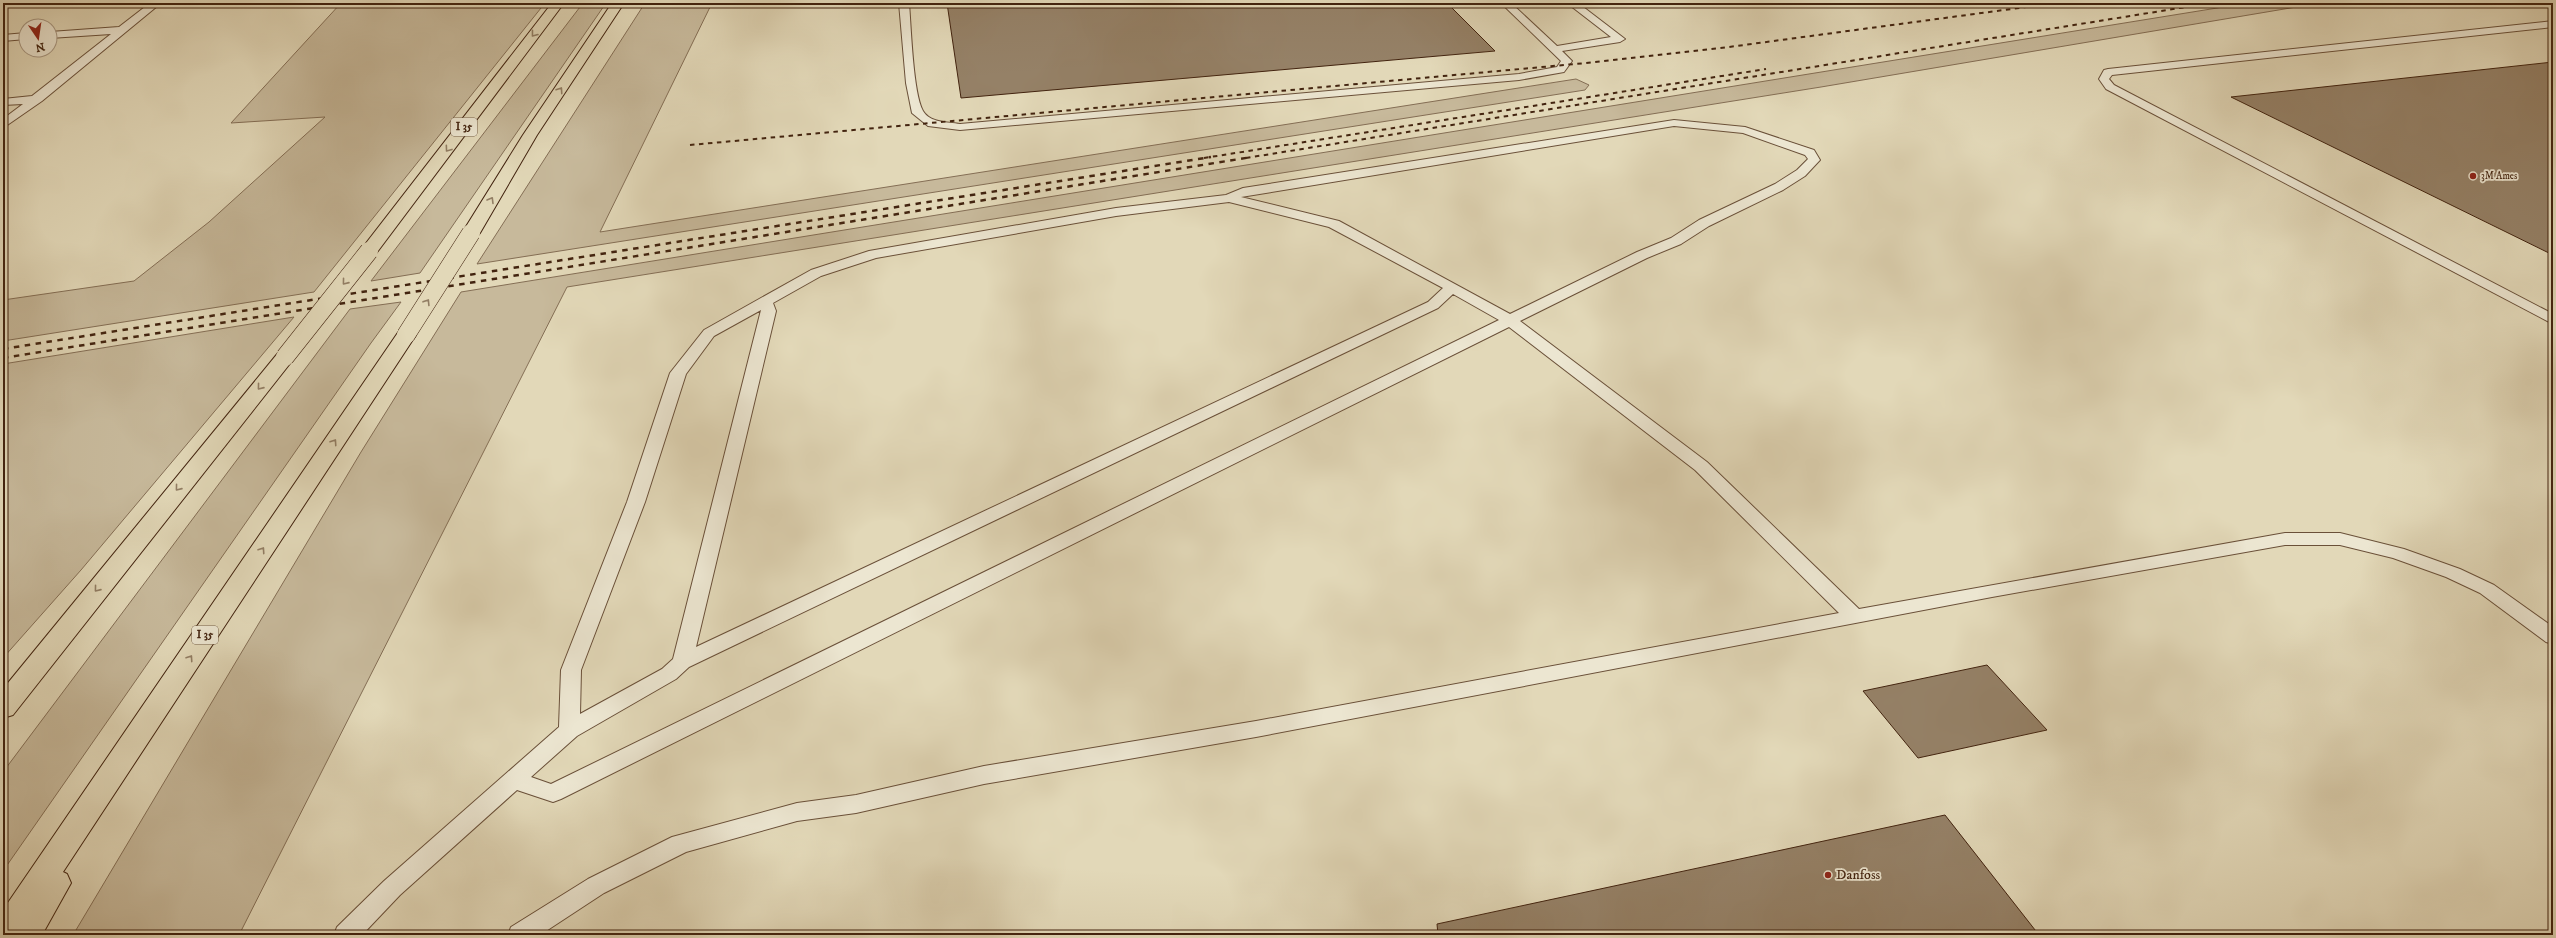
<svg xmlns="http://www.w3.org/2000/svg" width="2556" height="938" font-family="'IM FELL DW Pica',serif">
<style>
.green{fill:#c7b99b;stroke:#846e55}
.building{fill:#958167;stroke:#42230f}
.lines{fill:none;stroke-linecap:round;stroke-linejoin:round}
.service-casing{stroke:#6a5039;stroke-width:2}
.motorway-casing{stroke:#42230f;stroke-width:2}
.service{fill:#ece6d1;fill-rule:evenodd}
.motorway{fill:#e2d8b8;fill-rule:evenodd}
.rail-far1{stroke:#42230f;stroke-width:2;stroke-dasharray:4.5 4.5;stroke-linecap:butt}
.rail{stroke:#42230f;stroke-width:2.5;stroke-dasharray:5.5 5.5;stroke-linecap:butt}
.motorway-bridge-casing{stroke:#42230f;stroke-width:19;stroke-linecap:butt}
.motorway-bridge{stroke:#e2d8b8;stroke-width:18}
.oneway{stroke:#927e64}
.poi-dot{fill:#8f2418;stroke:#ece6d1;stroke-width:1.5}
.labels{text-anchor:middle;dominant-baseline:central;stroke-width:3.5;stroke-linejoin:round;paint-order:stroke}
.far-poi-label{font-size:10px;fill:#42230f;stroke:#ece6d1;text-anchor:start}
.shield{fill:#ece6d1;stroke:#755e49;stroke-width:1}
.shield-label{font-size:11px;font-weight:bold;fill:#42230f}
.near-poi-label{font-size:14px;fill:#42230f;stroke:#ece6d1;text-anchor:start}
</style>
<rect width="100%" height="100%" fill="#e2d8b8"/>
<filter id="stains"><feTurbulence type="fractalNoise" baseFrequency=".005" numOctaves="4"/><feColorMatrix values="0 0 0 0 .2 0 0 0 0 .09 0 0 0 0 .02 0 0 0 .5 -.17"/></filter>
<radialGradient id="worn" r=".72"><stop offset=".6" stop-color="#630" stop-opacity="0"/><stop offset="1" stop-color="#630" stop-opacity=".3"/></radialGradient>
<!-- green -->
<path class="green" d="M 341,3 L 545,3 L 314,292 L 3,341 L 3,300 L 134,281 L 209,222 L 325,117 L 231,123 Z
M 583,3 L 606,3 L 420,273 L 371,281 Z
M 645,3 L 712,3 L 600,232 L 1576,79 L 1589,85 L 1585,90 L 477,264 Z
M 2248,3 L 2320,3 L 1821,87 L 567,287 L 239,935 L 73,935 L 361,452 L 461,292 Z
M 401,302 L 371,343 L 3,871 L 3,772 L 350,309 Z
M 294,317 L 81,570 L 3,658 L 3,364 Z"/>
<!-- building -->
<path class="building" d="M 947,3 L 1447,3 L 1495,51 L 961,98 Z
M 2553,62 L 2553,255 L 2231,97 Z
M 1987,665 L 2047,730 L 1918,758 L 1863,691 Z
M 1945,815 L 2039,935 L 1438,935 L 1437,924 Z"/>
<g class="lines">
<defs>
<path id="service" d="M 3,3 L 14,3 L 3,10 Z
M 150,3 L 161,3 L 42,101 L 3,128 L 3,119 L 23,104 L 3,105 L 3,99 L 32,96 L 111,34 L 50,38 L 50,32 L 119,27 Z
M 899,3 L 909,3 C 911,27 913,93 923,111 C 930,123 948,122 960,124 L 1519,74 L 1557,67 L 1561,61 L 1501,3 L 1511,3 L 1557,46 L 1611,37 L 1567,3 L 1578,3 L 1625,39 L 1620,42 L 1562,51 L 1572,61 L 1564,72 L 1519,80 L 960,130 L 928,126 L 912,113 L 906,83 Z
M 1762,3 L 1784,3 L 1785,4 L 1780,7 Z
M 2553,21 L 2553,27 L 2112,75 L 2109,79 L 2114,85 L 2553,314 L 2553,324 L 2106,89 L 2099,79 L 2104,70 L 2108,69 Z
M 26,33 L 26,39 L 3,41 L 3,35 Z
M 1674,120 L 1745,127 L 1814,150 L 1820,160 L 1805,176 L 1783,190 L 1709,226 L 1681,244 L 1647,258 L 1520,321 L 1707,462 L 1859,609 L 2285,533 L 2340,533 L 2404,549 L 2460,569 L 2494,585 L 2553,627 L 2553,644 L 2546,642 L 2480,593 L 2446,577 L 2393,558 L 2340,545 L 2285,545 L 1992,597 L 1256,737 L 984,784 L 856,813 L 797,821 L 686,852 L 604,893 L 540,935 L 508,935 L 511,927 L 588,879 L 672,837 L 797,803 L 856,795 L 984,766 L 1256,721 L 1839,613 L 1695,470 L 1509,327 L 561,799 L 553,802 L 517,790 L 400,895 L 362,935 L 334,935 L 337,927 L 384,881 L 559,727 L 561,670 L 627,502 L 670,373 L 704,330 L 811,270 L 869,251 L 1116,208 L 1226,195 L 1243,188 ZM 1674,126 L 1743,133 L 1805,155 L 1808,159 L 1797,170 L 1775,184 L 1699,220 L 1671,238 L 1637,252 L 1510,314 L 1339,221 L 1241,197 ZM 1229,202 L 1329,227 L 1443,288 L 1428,302 L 696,647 L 776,311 L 773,303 L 821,276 L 876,258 L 1116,216 ZM 1453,294 L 1499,320 L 551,784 L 531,777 L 577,736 L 676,679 L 689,667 L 1438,308 ZM 761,310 L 673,659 L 662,669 L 580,714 L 581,670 L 645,502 L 686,374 L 714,336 Z"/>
<path id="motorway" d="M 552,3 L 564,3 L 375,255 L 363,255 L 360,251 L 363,247 Z
M 612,3 L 624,3 L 537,135 L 480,233 L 477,237 L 465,237 L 462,233 L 523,135 Z
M 406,329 L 413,331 L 416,335 L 63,872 L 67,874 L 71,883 L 42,935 L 3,935 L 3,910 L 399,331 Z
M 285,351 L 292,353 L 295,357 L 292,361 L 13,715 L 3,718 L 3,689 L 278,353 Z"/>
</defs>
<!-- service casing -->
<use href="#service" class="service-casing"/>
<!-- motorway casing -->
<use href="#motorway" class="motorway-casing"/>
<!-- service -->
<use href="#service" class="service"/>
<!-- motorway -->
<use href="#motorway" class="motorway"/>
<!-- rail-far1 -->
<path class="rail-far1" d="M 690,145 L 1586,63 L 1729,47 L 2056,3
M 1204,158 L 1766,69
M 1246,158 L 2211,3"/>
<!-- rail -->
<path class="rail" d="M 3,349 L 1211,157
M 3,358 L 1252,157"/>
<defs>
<path id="motorway-bridge" d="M 406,335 L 471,233
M 285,357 L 369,251"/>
</defs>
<!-- motorway-bridge casing -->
<use href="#motorway-bridge" class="motorway-bridge-casing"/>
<!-- motorway-bridge -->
<use href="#motorway-bridge" class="motorway-bridge"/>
</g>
<!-- one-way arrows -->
<defs><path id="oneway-chevron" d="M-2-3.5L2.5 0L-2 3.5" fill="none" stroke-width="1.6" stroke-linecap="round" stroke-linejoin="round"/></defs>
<g class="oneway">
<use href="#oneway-chevron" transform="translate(534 34) rotate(128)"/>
<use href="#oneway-chevron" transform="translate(560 90) rotate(-56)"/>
<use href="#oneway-chevron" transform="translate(448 149) rotate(126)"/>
<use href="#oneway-chevron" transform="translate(491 200) rotate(-59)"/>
<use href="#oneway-chevron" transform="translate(345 282) rotate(129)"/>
<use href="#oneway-chevron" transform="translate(427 302) rotate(-58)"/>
<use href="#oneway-chevron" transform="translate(260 387) rotate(129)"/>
<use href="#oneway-chevron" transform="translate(334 442) rotate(-56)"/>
<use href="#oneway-chevron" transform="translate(178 488) rotate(129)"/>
<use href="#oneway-chevron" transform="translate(262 550) rotate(-56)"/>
<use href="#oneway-chevron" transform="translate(97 589) rotate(129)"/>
<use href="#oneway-chevron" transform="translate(190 658) rotate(-56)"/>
</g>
<!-- markers -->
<g class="poi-dot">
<circle cx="2473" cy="176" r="4"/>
<circle cx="1828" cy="875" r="4"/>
</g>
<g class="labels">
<!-- far-poi labels -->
<g class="far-poi-label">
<text x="2481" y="176">3M Ames</text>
</g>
<!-- shield labels -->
<g class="shield">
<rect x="451" y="118" width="26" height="18" rx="3"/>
<rect x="192" y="626" width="26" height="18" rx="3"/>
</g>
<g class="shield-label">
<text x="464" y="127">I 35</text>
<text x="205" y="635">I 35</text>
</g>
<!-- near-poi labels -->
<g class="near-poi-label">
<text x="1836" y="875">Danfoss</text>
</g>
</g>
<!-- margin -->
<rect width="2556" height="938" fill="none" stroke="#e2d8b8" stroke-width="16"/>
<rect x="4" y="4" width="2548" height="930" fill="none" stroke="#42230f" stroke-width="2"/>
<rect x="8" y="8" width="2540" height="922" fill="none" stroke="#42230f"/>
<!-- north arrow -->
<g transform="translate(38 38) rotate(167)"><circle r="19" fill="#ece6d1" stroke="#a89883"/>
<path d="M0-3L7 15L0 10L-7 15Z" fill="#8f2418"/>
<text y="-6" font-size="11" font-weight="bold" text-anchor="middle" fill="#42230f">N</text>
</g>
<rect width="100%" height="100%" filter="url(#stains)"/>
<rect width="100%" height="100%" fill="url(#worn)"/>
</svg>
